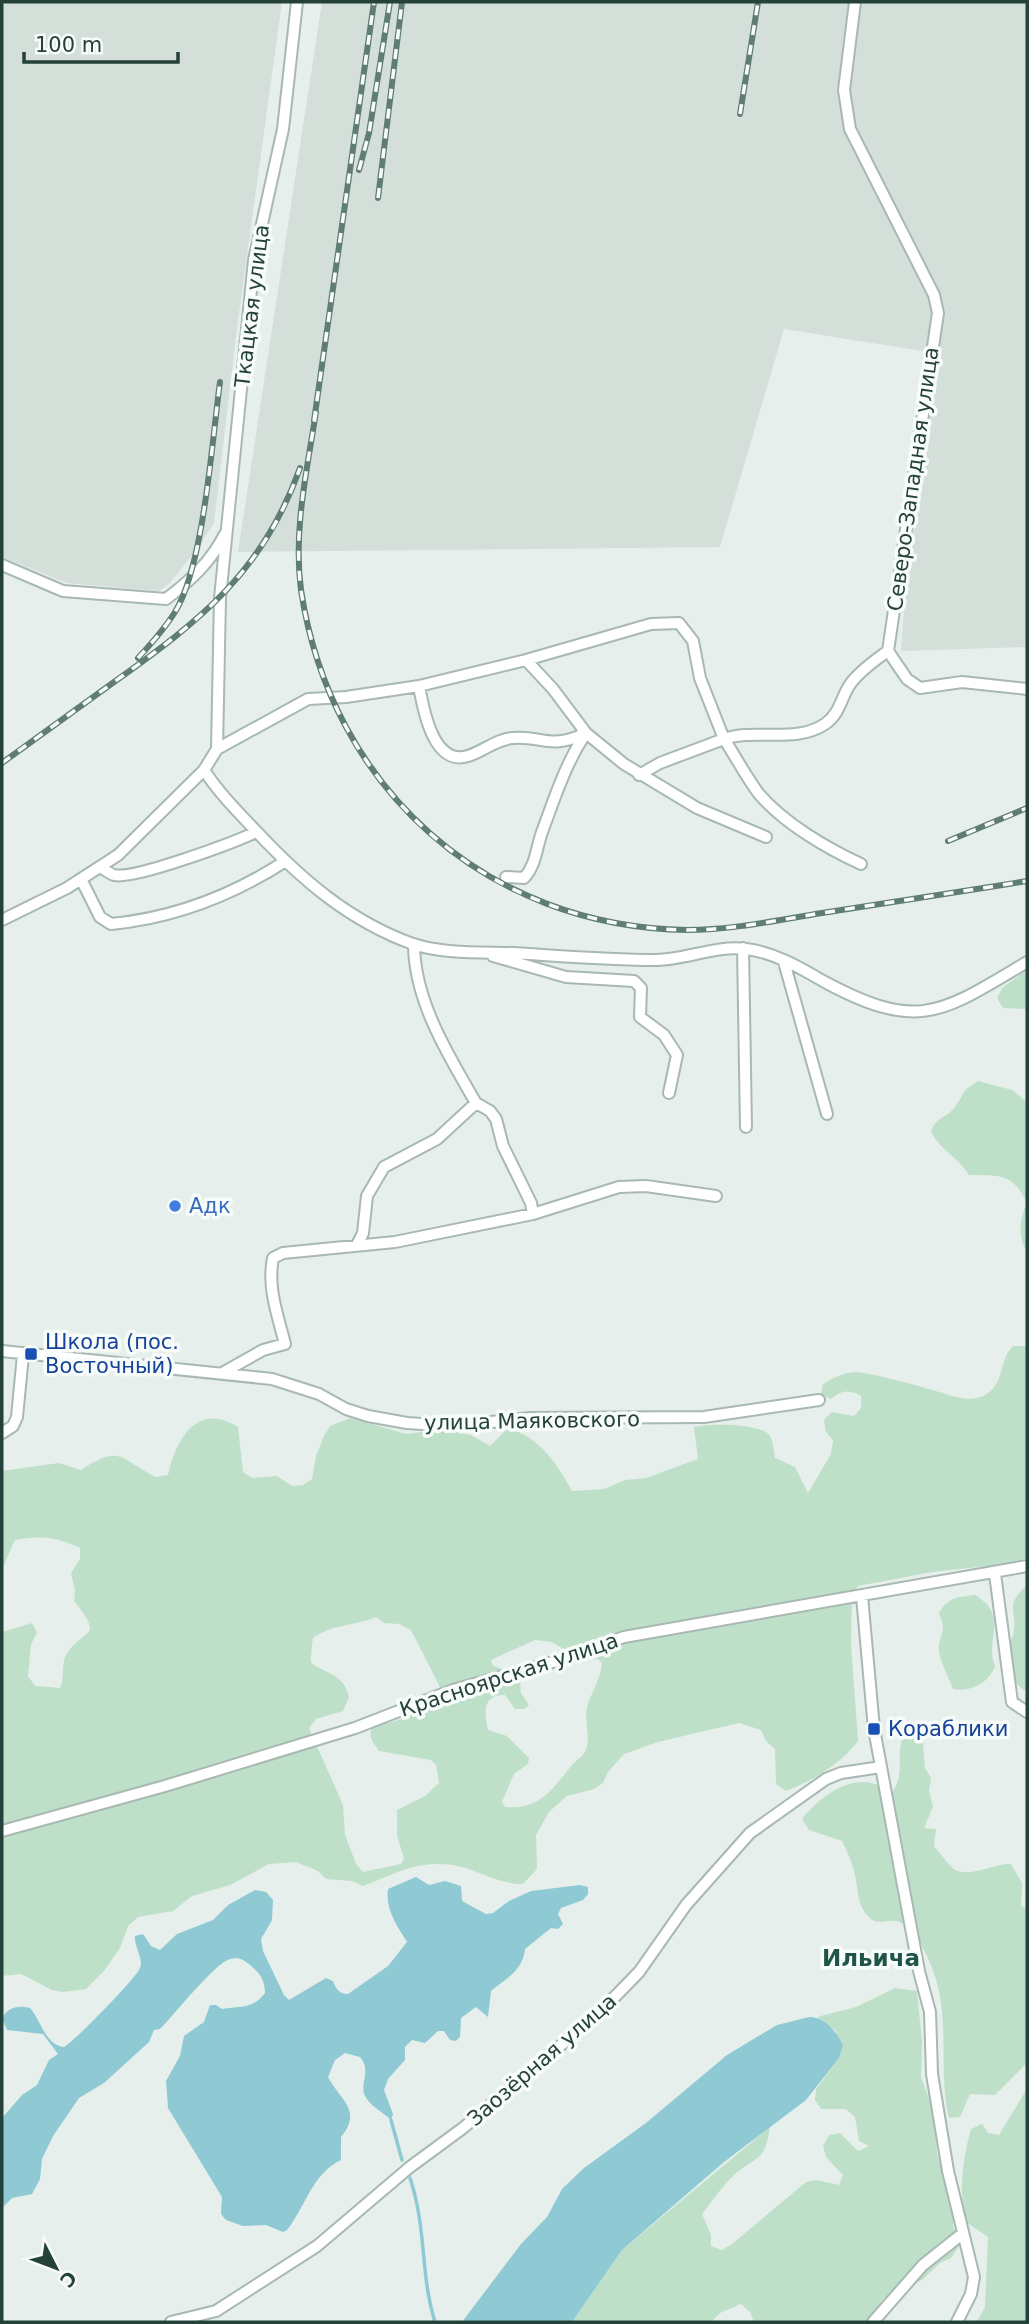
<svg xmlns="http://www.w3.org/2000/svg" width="1029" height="2324" font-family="'DejaVu Sans',sans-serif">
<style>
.built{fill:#d4dfda}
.green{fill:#bfe0c8;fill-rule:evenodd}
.water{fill:#8ec9d4}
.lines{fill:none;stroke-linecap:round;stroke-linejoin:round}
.stream{stroke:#8ec9d4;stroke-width:3.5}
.minor-casing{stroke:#a8b8b2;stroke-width:14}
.minor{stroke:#fff;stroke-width:10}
.rail-casing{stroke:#5f7d75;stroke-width:6}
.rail{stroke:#f7fbf9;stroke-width:3.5;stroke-dasharray:10;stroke-linecap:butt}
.shop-dot{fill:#3f7fe0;stroke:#f7fbf9;stroke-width:2.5}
.transit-dot{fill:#1a4fb4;stroke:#f7fbf9;stroke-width:2.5}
.labels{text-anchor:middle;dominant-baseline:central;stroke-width:7;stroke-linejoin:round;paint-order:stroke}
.street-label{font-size:21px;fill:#24423a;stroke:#f7fbf9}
.shop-label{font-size:21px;fill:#366cbe;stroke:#f7fbf9;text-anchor:start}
.transit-label{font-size:21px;fill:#164399;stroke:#f7fbf9;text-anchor:start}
.neighbourhood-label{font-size:23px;font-weight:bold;fill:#1f5548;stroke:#f7fbf9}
</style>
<rect width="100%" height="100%" fill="#e6efeb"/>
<!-- built -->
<path class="built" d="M 2,2 L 282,2 L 237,328 L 214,523 L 197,549 L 169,584 L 159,591 L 67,583 L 2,557 Z
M 322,2 L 1027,2 L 1027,647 L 901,651 L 922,351 L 784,329 L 720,547 L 238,552 Z"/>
<!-- green -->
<path class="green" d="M 1027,970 L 1027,1009 L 1003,1008 L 997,998 L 1003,987 Z
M 978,1081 L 1012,1090 L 1027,1102 L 1027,1251 C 1017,1237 1020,1218 1027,1203 C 1012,1172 1000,1176 969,1175 C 959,1157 939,1150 931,1131 C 938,1115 947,1118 955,1107 C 966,1092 959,1093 978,1081 Z
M 1013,1346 L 1027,1346 L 1027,1558 L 998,1565 L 932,1572 L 858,1586 L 852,1595 L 851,1644 L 858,1741 C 841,1764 812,1781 786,1791 L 776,1784 L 775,1749 L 766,1741 L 761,1730 L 739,1723 L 658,1742 L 624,1754 L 608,1772 L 603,1783 L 594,1789 L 567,1796 L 549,1812 L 536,1835 L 537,1869 L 523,1884 C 496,1884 478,1869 453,1865 C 416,1860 395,1874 363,1886 L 352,1881 L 326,1879 L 318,1871 L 296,1862 L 269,1864 L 230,1885 L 192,1896 L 173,1911 L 138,1917 L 128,1926 L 120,1948 L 104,1971 L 86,1989 L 63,1992 L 52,1990 L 21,1974 L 2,1976 L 2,1632 L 32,1623 L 37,1633 L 31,1644 L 28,1677 L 36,1686 L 60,1688 C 65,1677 61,1665 66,1655 C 82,1628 106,1640 74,1601 L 75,1590 L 71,1573 L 80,1559 L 80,1548 C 57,1537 40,1535 15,1540 L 2,1569 L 2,1471 L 59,1463 L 81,1470 C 122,1443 120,1460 156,1477 L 168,1475 C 176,1439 197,1401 238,1427 L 243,1472 L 252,1478 L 277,1476 L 292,1486 L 303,1485 L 312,1479 L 316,1456 L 324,1436 L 330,1426 L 350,1418 L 406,1434 L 437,1430 L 471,1435 L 490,1446 L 506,1430 C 536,1431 559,1467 572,1491 L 604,1489 L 625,1480 L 646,1478 L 698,1459 L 694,1427 C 707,1423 763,1423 770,1436 C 773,1441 774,1451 775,1458 L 795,1467 L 808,1493 L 831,1454 L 833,1440 L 826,1432 L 824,1420 L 832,1412 L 854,1416 L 861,1408 L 861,1396 C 849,1389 841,1390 831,1399 L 821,1394 L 823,1384 C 832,1378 848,1371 858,1372 C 879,1375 912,1384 932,1390 C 949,1394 968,1404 985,1395 C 1006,1383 998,1360 1013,1346 ZM 376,1617 L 384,1623 L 399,1624 L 411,1630 L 442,1691 C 424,1711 400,1722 374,1726 C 366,1735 373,1742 379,1751 L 431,1760 L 436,1765 L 439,1783 L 425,1796 L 397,1810 L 397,1835 L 404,1859 L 401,1864 L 363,1872 L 356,1864 L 345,1835 L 343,1805 L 309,1728 L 316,1719 L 343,1711 L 349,1697 C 345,1671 312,1670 311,1661 C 311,1654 312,1644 313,1638 C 332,1624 355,1626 376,1617 ZM 535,1640 L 552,1642 L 580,1659 L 598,1659 L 602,1663 C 601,1678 593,1689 588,1704 C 583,1719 590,1733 587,1747 C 585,1755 580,1757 574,1763 C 553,1787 542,1810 505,1807 L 502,1802 L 514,1774 L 528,1764 L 529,1758 L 507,1736 L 488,1730 C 484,1714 482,1694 505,1695 L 515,1709 L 524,1709 L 529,1705 L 521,1693 L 520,1680 L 512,1672 L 493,1666 L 491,1660 Z
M 1027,1585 L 1027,1691 C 1012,1687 1004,1660 1008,1644 C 1009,1641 1013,1638 1013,1635 C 1019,1611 1002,1608 1027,1585 Z
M 975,1595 C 1010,1615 984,1641 995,1666 C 989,1683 971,1692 953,1689 C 949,1677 937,1658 939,1645 C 942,1630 946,1630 939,1613 C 948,1597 958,1597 975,1595 Z
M 913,1737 L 923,1743 L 925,1768 L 931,1778 L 929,1790 L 933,1807 L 924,1828 L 936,1829 L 934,1847 C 942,1854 946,1863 954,1869 C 968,1879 994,1863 1011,1864 L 1022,1883 L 1021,1906 L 1027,1908 L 1027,2063 L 995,2095 L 970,2094 L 960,2117 L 949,2118 C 938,2072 950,2022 935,1976 C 930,1960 914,1924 896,1921 C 888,1920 879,1925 871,1919 C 856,1906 859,1891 855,1875 C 853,1864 847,1851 842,1841 L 809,1830 L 802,1819 C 821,1794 862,1765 891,1794 C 906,1773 896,1760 902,1740 Z
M 895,1988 L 917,1991 L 922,2042 L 921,2077 L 934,2112 L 937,2154 L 953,2204 L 953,2227 L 959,2237 L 958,2248 L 951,2258 L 940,2263 L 922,2280 L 884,2298 L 867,2322 L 754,2322 L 750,2312 L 741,2304 L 720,2313 L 711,2322 L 572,2322 L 622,2250 L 770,2127 C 765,2165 753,2156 731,2178 C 720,2189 711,2203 702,2214 L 711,2235 L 711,2246 L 722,2250 L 732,2244 L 806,2182 L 817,2180 L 839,2185 L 843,2175 L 826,2157 L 823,2146 L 829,2135 L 840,2133 L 858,2151 L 869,2146 L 859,2141 L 855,2117 L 846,2109 L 821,2109 L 815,2100 L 816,2089 L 839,2058 L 836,2031 L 817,2017 L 856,2007 Z
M 1027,2089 L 1027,2322 L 977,2322 L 985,2307 L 988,2237 L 966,2222 C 958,2193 963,2157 971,2129 L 982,2124 L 988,2133 L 999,2135 Z"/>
<!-- water -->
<path class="water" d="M 416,1877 L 429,1885 L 445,1881 L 461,1886 L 462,1901 L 486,1914 L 493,1913 L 509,1901 L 531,1891 L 580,1885 L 588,1887 L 588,1894 L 583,1900 L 561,1908 L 558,1914 L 563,1924 L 558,1929 L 551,1928 L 525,1949 C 523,1971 505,1979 491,1991 L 488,2017 L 476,2007 L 461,2018 L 460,2037 L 456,2041 L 450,2040 L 444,2031 L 438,2031 L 425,2043 L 412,2040 L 405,2047 L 405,2060 L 388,2079 L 384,2090 L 393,2114 L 391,2120 C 384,2113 369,2105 365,2096 C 359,2083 372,2071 360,2057 L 345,2053 L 335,2060 L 328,2077 C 340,2100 363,2110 341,2137 L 341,2160 C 312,2174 306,2206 287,2230 L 283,2232 L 266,2225 L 243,2226 L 226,2220 L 221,2214 L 222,2197 L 168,2108 L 166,2081 L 180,2056 L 184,2036 L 204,2022 L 210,2005 L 216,2005 L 222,2009 C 241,2006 253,2009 265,1993 C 265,1980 260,1973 250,1965 C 244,1960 239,1957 230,1959 C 214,1964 174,2015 160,2029 L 154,2030 L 149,2042 L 104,2083 L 79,2098 L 53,2136 L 42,2159 L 40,2179 L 32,2194 L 12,2198 L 2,2208 L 2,2118 L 22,2095 L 37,2085 L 49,2060 L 58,2054 L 43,2034 L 7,2030 L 2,2018 C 9,2007 17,2005 30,2008 C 41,2020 45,2045 64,2047 C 75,2041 137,1977 140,1968 C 144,1959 134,1947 135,1936 L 143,1934 L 151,1946 L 160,1950 L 177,1934 L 213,1920 L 228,1905 L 255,1890 L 266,1892 L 273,1900 L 272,1920 L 261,1939 L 263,1951 L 284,1995 L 289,2000 L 326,1978 L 333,1981 C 336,1989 339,1994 348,1994 L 388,1966 L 407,1942 C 397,1926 385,1909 388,1889 Z
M 809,2017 C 825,2017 836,2031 843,2045 L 839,2058 L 806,2100 L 724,2162 L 622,2250 L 572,2322 L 462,2322 L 521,2244 L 547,2217 L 562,2189 L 584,2168 L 646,2123 L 727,2055 L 777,2025 Z"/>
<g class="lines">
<!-- stream -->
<path class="stream" d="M 391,2120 L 402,2160
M 410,2178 C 427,2229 420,2275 435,2322"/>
<defs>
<path id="minor" d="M 2,565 L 63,591 L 166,599 C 191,580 210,563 225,534
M 888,651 L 907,679 L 920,688 L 962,682 L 1027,689
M 526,660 L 553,689 L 586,733 L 624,764 L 697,808 L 766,837
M 419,686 C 423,708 433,767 468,756 C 484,751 496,739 513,738 C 545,736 550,750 586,733
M 217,749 L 220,598 L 254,260 L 283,129 L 297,2
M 204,770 C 219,793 237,811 256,831 C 301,879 349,921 413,944 C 443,954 482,952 513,953 C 561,956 608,960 656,960 C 686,960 715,945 746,949 C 773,952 799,967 823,981 C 919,1033 941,1013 1027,962
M 639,775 L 660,763 L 724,739 C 736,757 746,777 759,794 C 784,823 826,848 861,864
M 100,867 C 104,869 110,874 114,875 C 134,880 235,842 256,832
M 506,877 L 524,878 C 536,865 536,849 542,832 C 554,800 565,765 584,736
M 81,879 L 100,917 L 111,924 C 174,918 231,896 284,862
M 2,920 L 67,888 L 118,855 L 204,770 L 217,749 L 308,699 L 346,697 L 419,686 L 526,660 L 651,624 L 679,623 L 693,641 L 700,678 L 724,739 C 756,728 795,744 825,724 C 841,713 841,696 851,683 C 861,670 875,660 888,651 L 938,313 L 934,295 L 850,129 L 844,90 L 855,2
M 414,944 C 414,1000 448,1055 476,1103
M 743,948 L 746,1127
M 493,956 L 566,977 L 634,981 L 641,988 L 640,1017 L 664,1035 L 677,1055 L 669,1093
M 784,962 L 827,1114
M 476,1103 L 490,1111 L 496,1119 L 503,1146 L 531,1203 L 533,1214
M 357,1245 L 363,1233 L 367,1196 L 384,1167 L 437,1139 L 476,1103
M 2,1351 L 272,1379 L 319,1394 L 346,1409 L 368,1416 L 407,1423 L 452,1426 L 531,1418 L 704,1417 L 819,1400
M 224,1372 L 263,1350 L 285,1344 C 278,1316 267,1288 273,1258 L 283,1253 L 395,1242 L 533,1214 L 619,1187 L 646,1186 L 716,1196
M 2,1433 L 13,1426 L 17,1417 L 23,1355
M 995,1574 L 1012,1702 L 1027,1712
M 862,1596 L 874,1729 L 919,1971 L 930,2012 L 932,2074 L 948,2171 L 974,2277 L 971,2294 L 957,2322
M 2,1831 L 165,1786 L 355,1728 L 453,1690 L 553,1662 L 624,1637 L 1027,1566
M 171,2322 L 216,2311 L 317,2246 L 410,2167 L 463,2128 L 601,2011 L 639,1972 L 686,1905 L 750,1833 L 826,1779 L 841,1773 L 881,1767
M 873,2322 L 923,2265 L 962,2234"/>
</defs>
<!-- minor casing -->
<use href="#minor" class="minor-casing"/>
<!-- minor -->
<use href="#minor" class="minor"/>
<defs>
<path id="rail" d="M 740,114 L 758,2
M 359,170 L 369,133 L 390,2
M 378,198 L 402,2
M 316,412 C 307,470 293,531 301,590 C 331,789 487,927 687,930 C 732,930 778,920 822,913 C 891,902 959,892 1027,881
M 314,421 L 374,2
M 138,658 C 151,644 165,628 175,612 C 204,565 212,440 220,382
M 2,763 C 39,736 77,709 114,682 C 201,620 263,572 300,468
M 948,841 L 1027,808"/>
</defs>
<!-- rail casing -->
<use href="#rail" class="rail-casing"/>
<!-- rail -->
<use href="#rail" class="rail"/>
</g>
<!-- markers -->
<circle class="shop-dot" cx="175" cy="1206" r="7"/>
<g class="transit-dot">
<rect x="24" y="1347" width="14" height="14" rx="3.5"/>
<rect x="867" y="1722" width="14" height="14" rx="3.5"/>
</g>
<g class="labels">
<!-- street labels -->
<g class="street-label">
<text transform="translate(252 306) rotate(-83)">Ткацкая улица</text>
<text transform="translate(913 479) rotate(-82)">Северо-Западная улица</text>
<text transform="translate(532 1421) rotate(-1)">улица Маяковского</text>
<text transform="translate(509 1675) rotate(-18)">Красноярская улица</text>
<text transform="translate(542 2060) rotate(-41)">Заозёрная улица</text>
</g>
<!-- shop labels -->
<g class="shop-label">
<text x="189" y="1206">Адк</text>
</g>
<!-- transit labels -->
<g class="transit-label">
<text x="45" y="1342">Школа (пос.<tspan x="45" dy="24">Восточный)</tspan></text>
<text x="888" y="1729">Кораблики</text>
</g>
<!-- neighbourhood labels -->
<g class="neighbourhood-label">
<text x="871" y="1958">Ильича</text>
</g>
</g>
<!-- border -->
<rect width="1029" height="2324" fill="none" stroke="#24423a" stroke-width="7"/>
<!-- north arrow -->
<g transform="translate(56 2268) rotate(132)" stroke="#f7fbf9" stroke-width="5" paint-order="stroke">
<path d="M0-5L12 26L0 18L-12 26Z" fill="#24423a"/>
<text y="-10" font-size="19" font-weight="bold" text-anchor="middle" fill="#24423a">С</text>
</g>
<!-- scale -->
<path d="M24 52v10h154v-10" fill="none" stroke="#24423a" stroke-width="3.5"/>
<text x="35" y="52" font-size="21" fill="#24423a" stroke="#f7fbf9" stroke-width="5" paint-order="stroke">100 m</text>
</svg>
